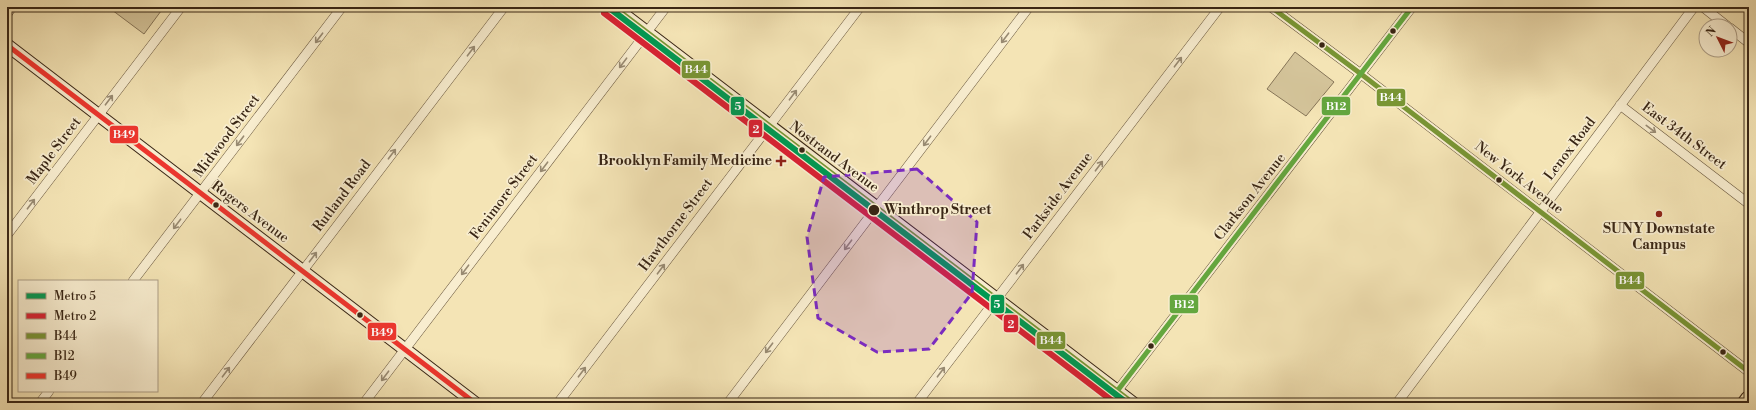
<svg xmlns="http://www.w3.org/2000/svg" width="1756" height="410" font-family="'Libre Bodoni',serif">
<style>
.green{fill:#d4c49a;stroke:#867558}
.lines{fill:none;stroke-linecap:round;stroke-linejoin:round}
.street-casing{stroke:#68563d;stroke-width:10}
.secondary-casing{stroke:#392615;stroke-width:14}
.highway-casing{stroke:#392615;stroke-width:18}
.street{stroke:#f8edcf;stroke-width:9}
.secondary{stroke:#f8edcf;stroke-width:12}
.highway{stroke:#f4e4b5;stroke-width:16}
.bus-1-casing{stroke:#f8edcf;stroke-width:8}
.bus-2-casing{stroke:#f8edcf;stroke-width:8}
.bus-3-casing{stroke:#f8edcf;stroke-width:8}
.bus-1{stroke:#799534;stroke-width:5}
.bus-2{stroke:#64a73e;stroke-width:5}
.bus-3{stroke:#ee352e;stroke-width:5}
.metro-1-casing{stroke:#f8edcf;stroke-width:9}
.metro-2-casing{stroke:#f8edcf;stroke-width:9}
.metro-1{stroke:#009952;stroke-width:6}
.metro-2{stroke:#d82233;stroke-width:6}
.oneway{stroke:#988a72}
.marked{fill:#7b2cbf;fill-opacity:0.2;stroke:#7b2cbf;stroke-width:3;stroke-dasharray:8 5;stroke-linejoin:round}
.bus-dot{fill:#392615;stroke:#f8edcf;stroke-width:1.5}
.poi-dot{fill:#8f2418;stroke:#f8edcf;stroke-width:1.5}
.labels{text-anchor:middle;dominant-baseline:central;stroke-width:3.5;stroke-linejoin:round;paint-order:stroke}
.street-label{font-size:14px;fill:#392615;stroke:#f8edcf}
.poi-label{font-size:14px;font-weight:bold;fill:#392615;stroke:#f8edcf;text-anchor:end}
.stop-label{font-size:14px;font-weight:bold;fill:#392615;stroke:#f8edcf;text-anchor:start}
.line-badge{stroke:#f8edcf;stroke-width:1.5}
.badge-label{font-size:11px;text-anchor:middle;font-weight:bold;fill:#fff}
</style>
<rect width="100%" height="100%" fill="#f4e4b5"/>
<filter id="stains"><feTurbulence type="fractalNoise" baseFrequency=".005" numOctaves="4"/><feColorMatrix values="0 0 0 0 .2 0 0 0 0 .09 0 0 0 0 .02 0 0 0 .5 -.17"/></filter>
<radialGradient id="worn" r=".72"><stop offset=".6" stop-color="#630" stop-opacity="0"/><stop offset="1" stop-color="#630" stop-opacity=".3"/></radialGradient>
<!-- green -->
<path class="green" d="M 108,7 L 156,7 L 161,11 L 144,34 Z
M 1295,52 L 1334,82 L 1306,116 L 1267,89 Z"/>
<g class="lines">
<defs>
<path id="street" d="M 1271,7 L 1361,74 L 1749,372
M 1703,7 L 1727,26
M 7,14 L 12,7
M 1730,28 L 1749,43
M 1620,105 L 1749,204
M 7,235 L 181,7
M 133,281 L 342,7
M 40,403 L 49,391
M 202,403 L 504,7
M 364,403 L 666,7
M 558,403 L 860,7
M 728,403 L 1029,7
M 917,403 L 1220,7
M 1108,403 L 1412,7
M 1397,403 L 1694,7"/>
<path id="secondary" d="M 614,7 L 1133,403
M 7,45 L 475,403"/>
<path id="highway" d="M 1746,403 L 1749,399"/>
</defs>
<!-- street casing -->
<use href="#street" class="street-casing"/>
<!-- secondary casing -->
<use href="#secondary" class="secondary-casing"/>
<!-- highway casing -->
<use href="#highway" class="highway-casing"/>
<!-- street -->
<use href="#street" class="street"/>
<!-- secondary -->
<use href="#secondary" class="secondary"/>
<!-- highway -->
<use href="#highway" class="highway"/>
<defs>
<path id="bus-1" d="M 614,7 L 1133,403
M 1271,7 L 1361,74 L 1749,372"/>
<path id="bus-2" d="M 1108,403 L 1412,7"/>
<path id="bus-3" d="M 7,45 L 475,403"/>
</defs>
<!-- bus-1 casing -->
<use href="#bus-1" class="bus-1-casing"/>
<!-- bus-2 casing -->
<use href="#bus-2" class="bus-2-casing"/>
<!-- bus-3 casing -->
<use href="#bus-3" class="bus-3-casing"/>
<!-- bus-1 -->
<use href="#bus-1" class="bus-1"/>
<!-- bus-2 -->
<use href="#bus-2" class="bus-2"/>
<!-- bus-3 -->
<use href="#bus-3" class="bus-3"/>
<defs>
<path id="metro-1" d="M 608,7 L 1127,403"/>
<path id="metro-2" d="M 604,13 L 1115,403"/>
</defs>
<!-- metro-1 casing -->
<use href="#metro-1" class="metro-1-casing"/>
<!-- metro-2 casing -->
<use href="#metro-2" class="metro-2-casing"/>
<!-- metro-1 -->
<use href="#metro-1" class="metro-1"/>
<!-- metro-2 -->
<use href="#metro-2" class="metro-2"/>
</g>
<!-- one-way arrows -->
<defs><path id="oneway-shaft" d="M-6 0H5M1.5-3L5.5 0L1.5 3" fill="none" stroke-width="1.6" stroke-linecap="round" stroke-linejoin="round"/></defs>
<g class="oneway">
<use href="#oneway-shaft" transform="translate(319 38) rotate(127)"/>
<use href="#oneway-shaft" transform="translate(1005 38) rotate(127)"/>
<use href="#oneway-shaft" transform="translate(471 51) rotate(-53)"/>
<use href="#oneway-shaft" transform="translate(1178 62) rotate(-53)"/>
<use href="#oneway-shaft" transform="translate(623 63) rotate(127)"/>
<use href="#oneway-shaft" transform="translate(793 95) rotate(-53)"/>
<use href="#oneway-shaft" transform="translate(109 100) rotate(-53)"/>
<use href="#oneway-shaft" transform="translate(1651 129) rotate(37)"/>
<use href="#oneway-shaft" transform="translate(240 141) rotate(127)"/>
<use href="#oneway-shaft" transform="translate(927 141) rotate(127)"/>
<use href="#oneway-shaft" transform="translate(392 154) rotate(-53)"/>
<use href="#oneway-shaft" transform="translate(1099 166) rotate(-53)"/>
<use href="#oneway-shaft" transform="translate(544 167) rotate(127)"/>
<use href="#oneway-shaft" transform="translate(31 204) rotate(-53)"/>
<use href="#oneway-shaft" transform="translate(177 224) rotate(127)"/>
<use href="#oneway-shaft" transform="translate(848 245) rotate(127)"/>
<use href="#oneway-shaft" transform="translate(313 257) rotate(-53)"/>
<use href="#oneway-shaft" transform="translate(661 269) rotate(-53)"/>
<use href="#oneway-shaft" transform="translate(1020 269) rotate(-53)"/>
<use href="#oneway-shaft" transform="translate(465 270) rotate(127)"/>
<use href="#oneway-shaft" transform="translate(769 348) rotate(127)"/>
<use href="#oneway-shaft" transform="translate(226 372) rotate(-53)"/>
<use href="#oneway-shaft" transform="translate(582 372) rotate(-53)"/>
<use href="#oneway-shaft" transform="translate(941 372) rotate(-53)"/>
<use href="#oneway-shaft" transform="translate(385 376) rotate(127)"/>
</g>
<!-- marked area -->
<path class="marked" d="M 917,169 L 977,222 L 972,293 L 929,349 L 877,352 L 818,318 L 807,237 L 824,177 Z"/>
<!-- markers -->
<g class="bus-dot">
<circle cx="1393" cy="31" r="3.5"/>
<circle cx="1322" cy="45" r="3.5"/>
<circle cx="802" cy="150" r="3.5"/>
<circle cx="1499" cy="180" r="3.5"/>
<circle cx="216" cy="205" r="3.5"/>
<circle cx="874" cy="210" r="6"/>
<circle cx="360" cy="315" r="3.5"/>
<circle cx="1151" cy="346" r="3.5"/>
<circle cx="1723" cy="352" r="3.5"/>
</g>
<g class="poi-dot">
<path d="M779 155h4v4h4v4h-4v4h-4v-4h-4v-4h4z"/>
<circle cx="1659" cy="214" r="4"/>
</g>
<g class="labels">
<!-- street labels -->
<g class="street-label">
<text transform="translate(227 136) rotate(-53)">Midwood Street</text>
<text transform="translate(1684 136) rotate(37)">East 34th Street</text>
<text transform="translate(1570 149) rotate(-53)">Lenox Road</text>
<text transform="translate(54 151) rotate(-53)">Maple Street</text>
<text transform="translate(834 157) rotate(37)">Nostrand Avenue</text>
<text transform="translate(1519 178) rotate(38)">New York Avenue</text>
<text transform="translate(342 196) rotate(-53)">Rutland Road</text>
<text transform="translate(1058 196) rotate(-53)">Parkside Avenue</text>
<text transform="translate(504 197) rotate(-53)">Fenimore Street</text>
<text transform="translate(1250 197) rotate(-52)">Clarkson Avenue</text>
<text transform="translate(250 212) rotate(37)">Rogers Avenue</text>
<text transform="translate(676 225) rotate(-53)">Hawthorne Street</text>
</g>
<!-- poi labels -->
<g class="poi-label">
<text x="772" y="161">Brooklyn Family Medicine</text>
<text x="1659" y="229" text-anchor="middle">SUNY Downstate<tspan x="1659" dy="16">Campus</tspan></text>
</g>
<!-- stop labels -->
<g class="stop-label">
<text x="884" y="210">Winthrop Street</text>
</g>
</g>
<g class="line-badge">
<rect x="681" y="60" width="30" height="19" rx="4" fill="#799534"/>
<rect x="1376" y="88" width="30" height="19" rx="4" fill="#799534"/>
<rect x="730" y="96" width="15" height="20" rx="4" fill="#009952"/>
<rect x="1321" y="96" width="30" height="20" rx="4" fill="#64a73e"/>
<rect x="748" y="119" width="15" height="19" rx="4" fill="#d82233"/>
<rect x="109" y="125" width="30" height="19" rx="4" fill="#ee352e"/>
<rect x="1615" y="271" width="30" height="19" rx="4" fill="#799534"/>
<rect x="990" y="294" width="15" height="20" rx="4" fill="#009952"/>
<rect x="1169" y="294" width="30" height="20" rx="4" fill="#64a73e"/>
<rect x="1003" y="314" width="16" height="19" rx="4" fill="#d82233"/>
<rect x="367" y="322" width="30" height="19" rx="4" fill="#ee352e"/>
<rect x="1036" y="331" width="30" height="19" rx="4" fill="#799534"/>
</g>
<g class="badge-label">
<text x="696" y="73">B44</text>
<text x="1391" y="101">B44</text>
<text x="738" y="110">5</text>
<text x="1336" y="110">B12</text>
<text x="756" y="133">2</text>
<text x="124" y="138">B49</text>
<text x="1630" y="284">B44</text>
<text x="997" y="308">5</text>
<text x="1184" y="308">B12</text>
<text x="1011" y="328">2</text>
<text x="382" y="336">B49</text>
<text x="1051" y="344">B44</text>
</g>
<!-- margin -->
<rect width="1756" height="410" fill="none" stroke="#f4e4b5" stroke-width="24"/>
<rect x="8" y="8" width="1740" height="394" fill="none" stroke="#392615" stroke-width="2"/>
<rect x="12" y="12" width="1732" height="386" fill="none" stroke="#392615"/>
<!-- legend -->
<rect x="18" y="280" width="140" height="112" fill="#f8edcf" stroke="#ac9d85"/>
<rect x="26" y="293" width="20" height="6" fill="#009952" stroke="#ac9d85"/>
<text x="54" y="300" font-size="12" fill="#392615">Metro 5</text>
<rect x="26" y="313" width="20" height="6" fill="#d82233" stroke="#ac9d85"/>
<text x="54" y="320" font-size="12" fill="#392615">Metro 2</text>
<rect x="26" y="333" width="20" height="6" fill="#799534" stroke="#ac9d85"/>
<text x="54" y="340" font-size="12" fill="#392615">B44</text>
<rect x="26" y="353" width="20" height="6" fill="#64a73e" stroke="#ac9d85"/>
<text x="54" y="360" font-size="12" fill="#392615">B12</text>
<rect x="26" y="373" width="20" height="6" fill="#ee352e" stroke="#ac9d85"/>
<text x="54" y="380" font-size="12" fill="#392615">B49</text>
<!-- north arrow -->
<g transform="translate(1718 38) rotate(312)"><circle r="19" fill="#f8edcf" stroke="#ac9d85"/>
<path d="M0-3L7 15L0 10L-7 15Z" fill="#8f2418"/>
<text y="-6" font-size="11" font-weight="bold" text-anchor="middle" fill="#392615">N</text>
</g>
<rect width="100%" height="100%" filter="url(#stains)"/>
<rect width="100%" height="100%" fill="url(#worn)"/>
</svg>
